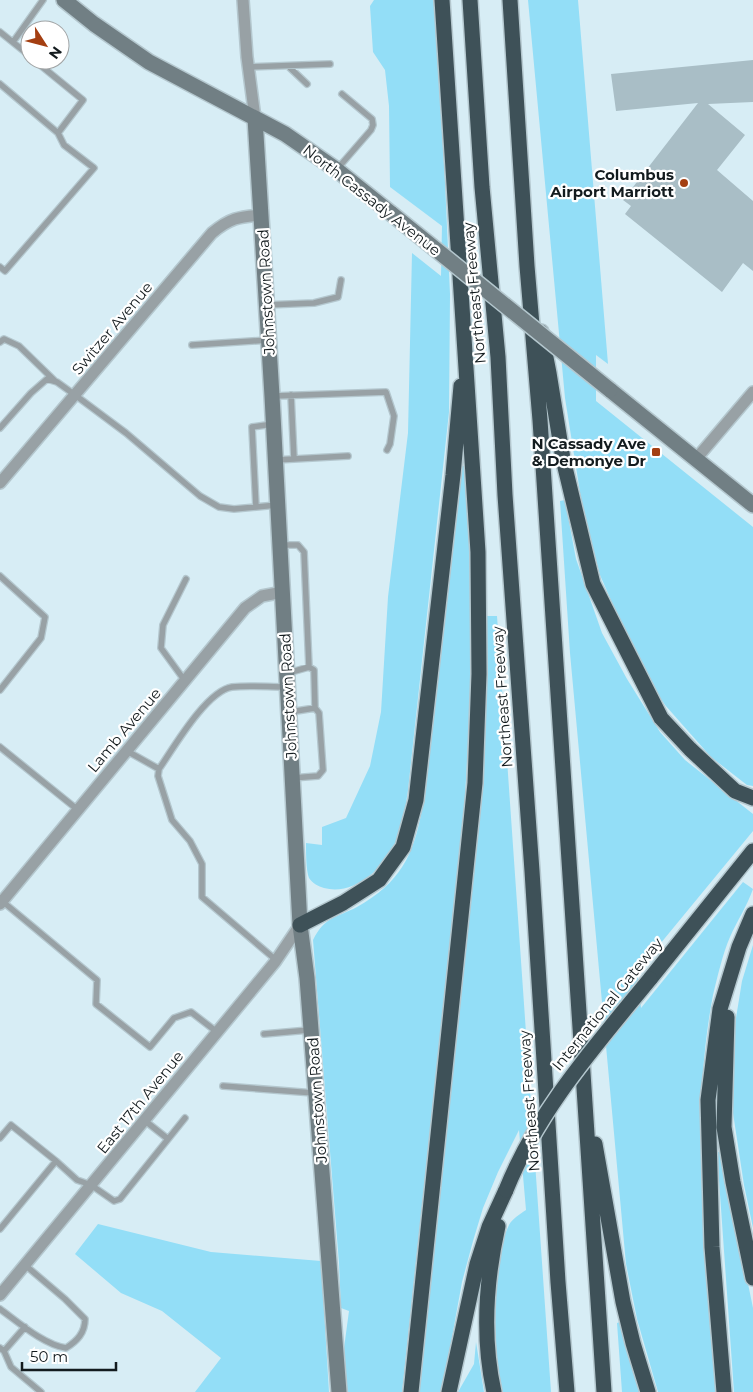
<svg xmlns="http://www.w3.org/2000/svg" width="753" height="1392" font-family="Montserrat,sans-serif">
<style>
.green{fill:#93def7}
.building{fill:#a9bec6}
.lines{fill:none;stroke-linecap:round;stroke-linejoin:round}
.lane-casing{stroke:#b4c7ce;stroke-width:8}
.street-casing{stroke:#b4c7ce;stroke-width:14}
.secondary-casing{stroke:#b4c7ce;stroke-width:18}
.highway-casing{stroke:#b4c7ce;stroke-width:18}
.lane{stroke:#98a1a5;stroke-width:5.5}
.street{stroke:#98a1a5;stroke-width:11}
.secondary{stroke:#717f84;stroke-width:15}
.highway{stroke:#3e5158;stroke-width:15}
.secondary-bridge-casing{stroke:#b4c7ce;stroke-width:18;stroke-linecap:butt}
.highway-bridge-casing{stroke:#b4c7ce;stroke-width:18;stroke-linecap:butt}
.secondary-bridge{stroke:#717f84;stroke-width:15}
.highway-bridge{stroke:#3e5158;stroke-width:15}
.poi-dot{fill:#a43f12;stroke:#fff;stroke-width:2}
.labels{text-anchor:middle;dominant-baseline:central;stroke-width:4.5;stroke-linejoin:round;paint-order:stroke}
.poi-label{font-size:15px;font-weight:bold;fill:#131b1e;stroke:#fff;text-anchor:end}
.street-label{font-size:15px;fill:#131b1e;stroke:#fff}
</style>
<rect width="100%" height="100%" fill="#d7edf5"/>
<!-- green -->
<path class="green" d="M 374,0 L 434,0 L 445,182 L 450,294 L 449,412 L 408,790 C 405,809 404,828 395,845 C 383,869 353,896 324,888 C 318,886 313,884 309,878 C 306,871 306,852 306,843 L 322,845 L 322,827 L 346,818 L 370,766 L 381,712 L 388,597 L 408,433 L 412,253 L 441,276 L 442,226 L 390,187 L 389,106 L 385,70 L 373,52 L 370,6 Z
M 528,0 L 578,0 L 608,364 L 596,355 L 596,401 L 753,527 L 753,786 L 747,785 L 711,757 L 665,705 L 641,669 L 600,575 L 583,511 L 565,398 Z
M 462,466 L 467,466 L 472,549 L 471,693 L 464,813 L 402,1392 L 347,1392 L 344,1348 L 349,1311 L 341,1308 L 339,1263 L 313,940 C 325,916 336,918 357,907 C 400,883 414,855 422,809 Z
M 565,500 L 576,559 L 602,633 L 627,679 L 660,732 L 685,760 L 753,814 L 753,831 L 637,972 L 641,1008 L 743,882 L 753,889 C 747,906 737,921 730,937 C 723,952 717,979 713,995 C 688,1126 707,1261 718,1392 L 658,1392 L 637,1319 L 626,1264 L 570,653 L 560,501 Z
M 487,616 L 497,616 L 551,1392 L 500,1392 C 491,1348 492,1303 500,1259 C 501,1248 504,1235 509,1225 C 512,1219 520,1214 526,1210 L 519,1130 L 498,1172 L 483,1208 L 473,1241 L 462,1282 L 442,1392 L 418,1392 L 486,688 Z
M 753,945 L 753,1228 L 744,1185 L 733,1113 L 731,1049 L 742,981 Z
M 717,1152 L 721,1152 L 753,1308 L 753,1392 L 734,1392 Z
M 98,1224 L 211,1252 L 321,1261 L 329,1392 L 195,1392 L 221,1358 L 162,1311 L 121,1293 L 75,1254 Z
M 623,1321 L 634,1375 L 640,1392 L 622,1392 L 617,1323 Z
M 476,1342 L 484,1392 L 458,1392 L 474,1364 Z"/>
<!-- building -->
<path class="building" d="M 753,60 L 753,102 L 708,104 L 745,135 L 717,170 L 753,201 L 753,271 L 743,263 L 722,292 L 625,214 L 631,206 L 623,200 L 698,103 L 616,111 L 611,74 Z"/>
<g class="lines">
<defs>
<path id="lane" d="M 0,32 L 30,56
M 13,42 L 43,0
M 288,66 L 307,84
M 248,67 L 330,64
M 0,84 L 58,133 L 83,100 L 34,60
M 338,168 L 371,130 L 373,125 L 372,119 L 342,94
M 0,267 L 5,271 L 94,168 L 64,145 L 58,133
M 266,305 L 314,303 L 338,297 L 341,280
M 0,342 L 4,339 L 19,346 L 55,381
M 192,345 L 268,340
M 291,395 L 294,459
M 274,396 L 386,392 L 394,416 L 390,444 L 387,450
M 0,428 L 31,393 L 47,379 L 57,382 L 75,395 L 126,433 L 200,496 L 219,507 L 234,509 L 277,505
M 276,460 L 348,456
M 256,507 L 252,427 L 273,424
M 280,545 L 298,545 L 304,552 L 309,667
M 0,576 L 45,617 L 41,638 L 0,690
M 288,673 L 309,667 L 314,670 L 315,708
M 185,681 L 161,648 L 163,625 L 186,579
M 290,712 L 315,708 L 319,713 L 323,770 L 318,776 L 292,778
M 0,747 L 78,810
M 127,751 L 159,769 C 173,749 206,691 232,687 C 249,685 268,687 286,687
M 159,769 L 158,776 L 172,820 L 190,841 L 202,864 L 202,897 L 276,960
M 2,901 L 97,980 L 96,1004 L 150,1047 L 174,1018 L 191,1012 L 217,1032
M 264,1034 L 309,1030
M 223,1086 L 314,1093
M 144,1120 L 168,1139
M 0,1138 L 11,1125 L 56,1161
M 0,1229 L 56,1161 L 77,1180 L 91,1185 L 114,1201 L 120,1199 L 185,1118
M 0,1309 C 18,1322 44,1345 66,1348 C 77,1341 85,1333 85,1319 L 65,1299 L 25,1265
M 0,1348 L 4,1351 L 25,1327
M 4,1351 L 11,1367 L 41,1392"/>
<path id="street" d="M 243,0 L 247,57 L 255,118
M 696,459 L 753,392
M 0,483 L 212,233 C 230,218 238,217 261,215
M 0,904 L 245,608 L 262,596 L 283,592
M 0,1295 L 275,962 L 300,925"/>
<path id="secondary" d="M 64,0 L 94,24 L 149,62 L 285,134 L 337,170 L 392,214
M 255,118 L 272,396 L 300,925 L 307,978 L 339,1392
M 610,390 L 753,505"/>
<path id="highway" d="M 470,0 L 482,187 L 498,357 L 505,495 L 532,871 L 558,1282 L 567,1392
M 510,0 L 527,266 L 540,420 L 604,1392
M 541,332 L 549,373 L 563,459 L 593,584 L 661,718 L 690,749 L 735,791 L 753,798
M 300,925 L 343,903 L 379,880 L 403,847 L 416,800 L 453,475 L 461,386
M 650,979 L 753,851
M 727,1017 L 724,1127 L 733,1182 L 753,1278
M 595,1144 L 623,1302 L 633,1343 L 648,1392
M 411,1392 L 475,783 L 479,674 L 478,552 L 442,0
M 449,1392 L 477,1264 L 489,1227 L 506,1190
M 494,1392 C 482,1338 486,1280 498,1226
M 724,1392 L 712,1247 L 708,1100 L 720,1009 L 739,947 L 753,914"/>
</defs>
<!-- lane casing -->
<use href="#lane" class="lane-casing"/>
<!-- street casing -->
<use href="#street" class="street-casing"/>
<!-- secondary casing -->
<use href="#secondary" class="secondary-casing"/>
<!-- highway casing -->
<use href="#highway" class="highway-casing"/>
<!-- lane -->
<use href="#lane" class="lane"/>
<!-- street -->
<use href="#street" class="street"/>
<!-- secondary -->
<use href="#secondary" class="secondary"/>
<!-- highway -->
<use href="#highway" class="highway"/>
<defs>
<path id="secondary-bridge" d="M 392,214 L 610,390"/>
<path id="highway-bridge" d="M 506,1190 C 538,1110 596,1045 650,979"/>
</defs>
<!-- secondary-bridge casing -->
<use href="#secondary-bridge" class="secondary-bridge-casing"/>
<!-- highway-bridge casing -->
<use href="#highway-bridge" class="highway-bridge-casing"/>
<!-- secondary-bridge -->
<use href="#secondary-bridge" class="secondary-bridge"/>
<!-- highway-bridge -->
<use href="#highway-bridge" class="highway-bridge"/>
</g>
<!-- markers -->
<g class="poi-dot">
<circle cx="684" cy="183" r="5"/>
<rect x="651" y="447" width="10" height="10" rx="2.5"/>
</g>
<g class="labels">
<!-- poi labels -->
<g class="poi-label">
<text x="674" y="174">Columbus<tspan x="674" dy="17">Airport Marriott</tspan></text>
<text x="646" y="443">N Cassady Ave<tspan x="646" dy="17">&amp; Demonye Dr</tspan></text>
</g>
<!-- street labels -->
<g class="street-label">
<text transform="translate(372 200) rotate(38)">North Cassady Avenue</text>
<text transform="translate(266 292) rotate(-93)">Johnstown Road</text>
<text transform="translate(474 293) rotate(-95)">Northeast Freeway</text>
<text transform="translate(112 328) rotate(-50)">Switzer Avenue</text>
<text transform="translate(288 696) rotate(-93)">Johnstown Road</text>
<text transform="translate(502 697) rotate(-94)">Northeast Freeway</text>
<text transform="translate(124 730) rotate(-50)">Lamb Avenue</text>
<text transform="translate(607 1004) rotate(-51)">International Gateway</text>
<text transform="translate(317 1100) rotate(-94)">Johnstown Road</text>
<text transform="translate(529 1101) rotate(-94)">Northeast Freeway</text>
<text transform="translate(140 1102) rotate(-51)">East 17th Avenue</text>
</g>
</g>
<!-- north arrow -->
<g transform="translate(45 45) rotate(126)"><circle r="24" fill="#ffffff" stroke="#a1a4a5"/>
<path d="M0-4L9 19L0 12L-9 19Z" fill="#a43f12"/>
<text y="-8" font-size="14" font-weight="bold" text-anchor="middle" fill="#131b1e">N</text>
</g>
<!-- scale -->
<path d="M22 1362v8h94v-8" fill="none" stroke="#131b1e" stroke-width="2.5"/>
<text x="30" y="1362" font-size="15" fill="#131b1e" stroke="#ffffff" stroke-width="4" paint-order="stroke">50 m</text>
</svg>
